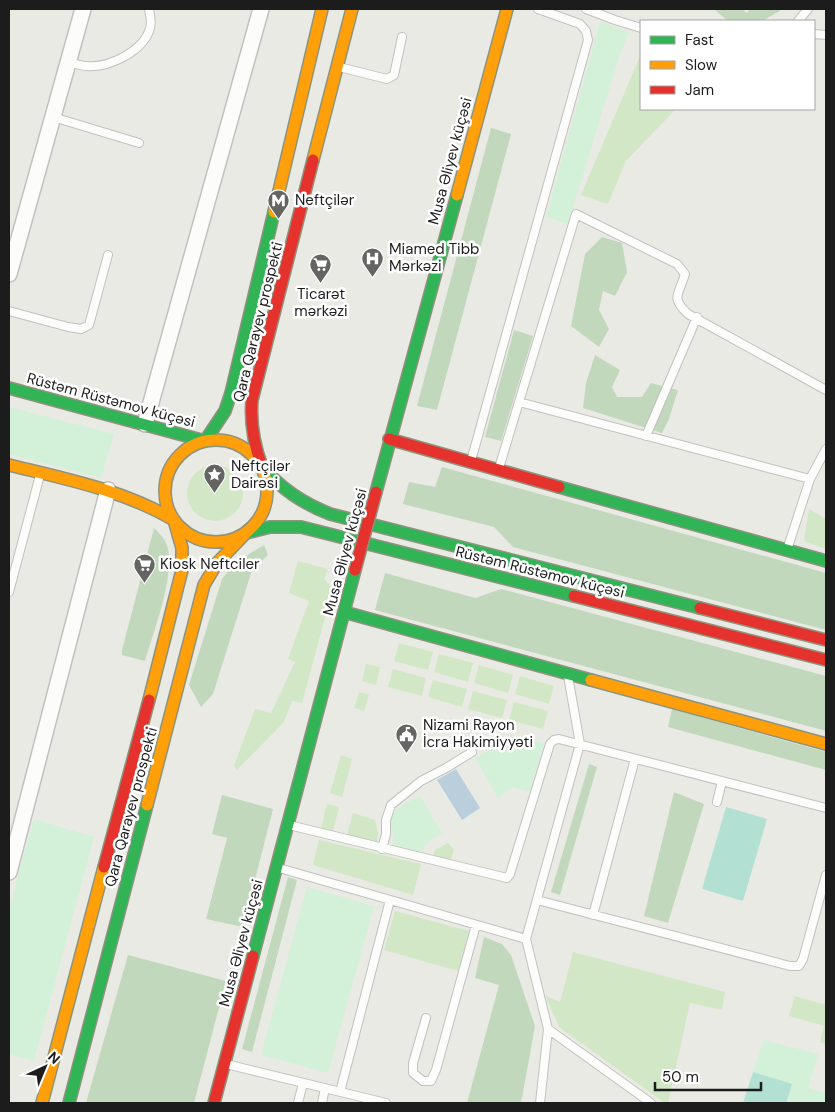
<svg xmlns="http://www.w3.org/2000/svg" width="835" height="1112" font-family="'DM Sans',sans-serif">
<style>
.grass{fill:#d2e7c5}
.forest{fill:#c1d8bc}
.park{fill:#d3f0d8}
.pitch{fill:#b2e0d3}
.water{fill:#bacfdb}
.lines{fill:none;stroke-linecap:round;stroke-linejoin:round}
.lane-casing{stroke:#c1c1bf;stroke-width:10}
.street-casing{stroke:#c1c1bf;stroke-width:18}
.fast-casing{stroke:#8e937e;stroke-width:14}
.slow-casing{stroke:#8e937e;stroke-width:14}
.jam-casing{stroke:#8e937e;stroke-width:14}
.lane{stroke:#fcfcfb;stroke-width:8}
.street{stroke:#fcfcfb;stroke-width:15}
.fast{stroke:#30b455;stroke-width:11}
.slow{stroke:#ff9f0a;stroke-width:11}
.jam{stroke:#e5322d;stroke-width:11}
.jam-bridge-casing{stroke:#8e937e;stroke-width:14;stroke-linecap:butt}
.jam-bridge{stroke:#e5322d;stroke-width:11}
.labels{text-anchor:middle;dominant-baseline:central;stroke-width:5;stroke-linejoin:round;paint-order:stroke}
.street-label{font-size:15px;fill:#1c1c1c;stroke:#fff}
.poi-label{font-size:15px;fill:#1c1c1c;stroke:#fff;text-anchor:start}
</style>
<rect width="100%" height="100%" fill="#eaeae5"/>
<!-- grass -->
<path class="grass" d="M 641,54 L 641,109 L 676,109 L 626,161 L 608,204 L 581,195 Z
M187 493a28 28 0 1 1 56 0a28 28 0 1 1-56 0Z
M 809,509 L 826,519 L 826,549 L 804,541 Z
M 298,561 L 328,569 L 324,579 L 333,588 L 302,703 L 292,701 L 284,722 L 237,770 L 234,766 L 255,709 L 271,713 L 295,662 L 288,659 L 309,601 L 289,593 Z
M 399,643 L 433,652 L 428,670 L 394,661 Z
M 439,654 L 473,663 L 468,682 L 434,672 Z
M 366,664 L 380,667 L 376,685 L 362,681 Z
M 479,665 L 513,675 L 508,693 L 474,683 Z
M 393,669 L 426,678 L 422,696 L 388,687 Z
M 520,676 L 554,686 L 549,704 L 515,694 Z
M 433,680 L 467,689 L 462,707 L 428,697 Z
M 473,691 L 507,700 L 502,718 L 468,709 Z
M 359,692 L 369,695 L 364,711 L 354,708 Z
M 514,702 L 548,711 L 543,729 L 509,720 Z
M 341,755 L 352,759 L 342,797 L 330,793 Z
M 327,804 L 339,807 L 333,831 L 321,828 Z
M 353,813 L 375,820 L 378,833 L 377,842 L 347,835 Z
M 319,840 L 421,864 L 413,895 L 313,865 Z
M 448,843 L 454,850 L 450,862 L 433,857 L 435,850 Z
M 395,911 L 469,931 L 458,971 L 384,950 Z
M 573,952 L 725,992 L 722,1010 L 690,1003 L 668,1103 L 665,1103 L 560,1028 L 545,996 L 560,1002 Z
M 795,996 L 826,1005 L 826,1044 L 820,1042 L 824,1026 L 789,1016 Z"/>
<!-- forest -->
<path class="forest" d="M 714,9 L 742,9 L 747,13 L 750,9 L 783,9 L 762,21 L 728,21 Z
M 491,128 L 511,134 L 437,410 L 417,406 Z
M 602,237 L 622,243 L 627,272 L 615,296 L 603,291 L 599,310 L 609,329 L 599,347 L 571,326 L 585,254 Z
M 514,330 L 533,336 L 501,441 L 485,437 Z
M 595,355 L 620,370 L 612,387 L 617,397 L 642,397 L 651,383 L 678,390 L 669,419 L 662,433 L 583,408 L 586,383 Z
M 442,467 L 826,573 L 826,630 L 513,547 L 494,527 L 403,504 L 409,482 L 435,487 Z
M 154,528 C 158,532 164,538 166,543 C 178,568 153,633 145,661 L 122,655 L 122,650 Z
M 264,545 L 268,555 L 252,570 L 213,694 L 201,707 L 189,685 L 222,579 L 236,562 Z
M 385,573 L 475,598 L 501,589 L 826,676 L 826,731 L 375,610 Z
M 672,709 L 826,752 L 826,770 L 668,727 Z
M 589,764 L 597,767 L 560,895 L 551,892 Z
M 674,792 L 704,804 L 668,923 L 644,916 Z
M 222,795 L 273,809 L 243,927 L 206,919 L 227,838 L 212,834 Z
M 288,877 L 297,880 L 252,1052 L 242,1049 Z
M 484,937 L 502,944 L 511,955 L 535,1026 L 521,1103 L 467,1103 L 499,985 L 475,978 Z
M 128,955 L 226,981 L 194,1103 L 86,1103 Z"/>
<!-- park -->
<path class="park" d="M 600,22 L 629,32 L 619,57 L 568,224 L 546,217 Z
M 9,407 L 114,434 L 101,478 L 9,454 Z
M 508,734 L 544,743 L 529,792 L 513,787 L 498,798 L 475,758 L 506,741 Z
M 420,796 L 442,833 L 426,844 L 422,853 L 392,845 C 395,832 390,830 391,821 C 392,808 410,801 420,796 Z
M 34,819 L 94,837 L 34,1061 L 9,1054 L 9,908 Z
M 307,887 L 374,906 L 328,1073 L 261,1055 Z
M 764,1040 L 818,1054 L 808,1088 L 826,1093 L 826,1103 L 786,1103 L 791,1084 L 753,1072 Z"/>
<!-- pitch -->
<path class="pitch" d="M 726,807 L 767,819 L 743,901 L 702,889 Z
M 753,1072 L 792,1084 L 786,1103 L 743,1103 Z"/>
<!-- water -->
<path class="water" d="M 456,769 L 480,808 L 462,820 L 437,780 Z"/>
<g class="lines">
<defs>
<path id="lane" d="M 586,9 L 615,20 L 641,28
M 798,21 L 808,9
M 814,34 L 826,35
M 68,62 C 74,63 81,66 87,66 C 109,68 144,51 150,28 C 152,23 150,14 149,9
M 339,67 L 387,79 L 394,75 L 402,37
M 53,117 L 139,143
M 9,311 L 68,327 L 81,329 L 89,325 L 108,255
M 519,402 L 810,479
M 646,436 L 697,317
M 471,461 L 588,40 L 586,31 L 580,24 L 538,9
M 499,468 L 576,214 L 677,264 L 685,274 C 679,295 670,297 688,314 L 826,390
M 787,550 L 810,479 L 826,449
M 9,592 L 40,475
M 717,802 L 722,781
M 289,825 L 507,878 L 510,874 L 550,744 L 554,740 L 559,739 L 826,808
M 382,849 L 386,834 L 386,820 L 391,805 L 421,781 L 446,768 L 472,752
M 279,868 L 526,939
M 537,900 L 790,966 L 799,966 L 803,959 L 826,875
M 593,915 L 635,759
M 426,1018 L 413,1063 L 413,1073 L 423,1081 L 431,1081 L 436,1070 L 476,925
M 548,1029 L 651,1103
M 226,1064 L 386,1103
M 340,1092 L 390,900
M 298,1103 L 303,1083
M 322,1103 L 325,1088
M 540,1103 L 548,1029 L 526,939 L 580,744 L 568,676"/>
<path id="street" d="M 9,274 L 83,9
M 145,424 L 261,9
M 9,872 L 108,490"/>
<path id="fast" d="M 9,388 L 205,441
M 205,441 L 225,411 L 231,393 L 274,212
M 262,467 C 282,489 302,503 330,514 L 700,608
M 559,487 L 826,561
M 376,492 L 457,195
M 246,533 L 270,527 L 301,527 L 574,596
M 344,612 L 591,680
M 253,956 L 355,570
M 69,1103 L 147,805"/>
<path id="slow" d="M 313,160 L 352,9
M 457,195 L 507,9
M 274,212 L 322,9
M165 491a51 51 0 1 1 102 0a51 51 0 1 1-102 0Z
M 9,465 C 66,479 123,490 174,520
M 591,680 L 826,744
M 149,700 L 182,570 L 182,548 L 174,520
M 147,805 L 204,585 L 217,563 L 246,533
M 42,1103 L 104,867"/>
<path id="jam" d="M 389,439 L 559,487
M 262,467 C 254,445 250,424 252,400 L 313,160
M 574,596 L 826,660
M 700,608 L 826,640
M 104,867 L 149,700
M 214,1103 L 253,956"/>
</defs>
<!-- lane casing -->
<use href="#lane" class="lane-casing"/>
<!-- street casing -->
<use href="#street" class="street-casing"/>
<!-- fast casing -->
<use href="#fast" class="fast-casing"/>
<!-- slow casing -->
<use href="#slow" class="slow-casing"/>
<!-- jam casing -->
<use href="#jam" class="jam-casing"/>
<!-- lane -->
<use href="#lane" class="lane"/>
<!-- street -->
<use href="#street" class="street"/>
<!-- fast -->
<use href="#fast" class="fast"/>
<!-- slow -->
<use href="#slow" class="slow"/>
<!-- jam -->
<use href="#jam" class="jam"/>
<defs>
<path id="jam-bridge" d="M 355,570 L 376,492"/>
</defs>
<!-- jam-bridge casing -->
<use href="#jam-bridge" class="jam-bridge-casing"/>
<!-- jam-bridge -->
<use href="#jam-bridge" class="jam-bridge"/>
</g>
<!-- icons -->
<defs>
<symbol id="metro-pin" viewBox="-11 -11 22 30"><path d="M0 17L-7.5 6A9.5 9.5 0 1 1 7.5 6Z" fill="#646462" stroke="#fff"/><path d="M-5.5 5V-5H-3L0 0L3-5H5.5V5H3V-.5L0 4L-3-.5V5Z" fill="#fff"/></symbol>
<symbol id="hospital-pin" viewBox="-11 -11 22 30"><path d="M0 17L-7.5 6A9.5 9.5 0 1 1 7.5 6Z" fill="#646462" stroke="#fff"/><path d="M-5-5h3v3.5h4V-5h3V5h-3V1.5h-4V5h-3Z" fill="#fff"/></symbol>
<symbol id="supermarket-pin" viewBox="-11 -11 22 30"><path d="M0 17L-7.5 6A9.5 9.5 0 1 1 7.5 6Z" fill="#646462" stroke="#fff"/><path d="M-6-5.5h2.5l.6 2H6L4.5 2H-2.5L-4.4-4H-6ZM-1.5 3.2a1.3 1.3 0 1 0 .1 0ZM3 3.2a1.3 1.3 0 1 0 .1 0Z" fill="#fff"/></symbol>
<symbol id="sight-pin" viewBox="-11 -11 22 30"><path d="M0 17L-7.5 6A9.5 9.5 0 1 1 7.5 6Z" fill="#646462" stroke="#fff"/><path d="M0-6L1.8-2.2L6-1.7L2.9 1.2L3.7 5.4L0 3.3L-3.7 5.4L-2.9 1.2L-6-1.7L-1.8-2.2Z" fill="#fff"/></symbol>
<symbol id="civic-pin" viewBox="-11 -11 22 30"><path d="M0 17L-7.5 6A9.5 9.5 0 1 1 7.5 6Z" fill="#646462" stroke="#fff"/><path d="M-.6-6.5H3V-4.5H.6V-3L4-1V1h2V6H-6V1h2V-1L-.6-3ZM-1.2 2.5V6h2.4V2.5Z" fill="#fff"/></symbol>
</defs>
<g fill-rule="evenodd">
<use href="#metro-pin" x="266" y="188" width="25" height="34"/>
<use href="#hospital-pin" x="360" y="246" width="25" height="34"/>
<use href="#supermarket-pin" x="308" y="252" width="25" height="34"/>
<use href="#sight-pin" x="202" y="462" width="25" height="34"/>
<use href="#supermarket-pin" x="132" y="552" width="25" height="34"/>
<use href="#civic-pin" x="394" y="722" width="25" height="34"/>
</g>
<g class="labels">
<!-- street labels -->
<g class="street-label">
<text transform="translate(450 161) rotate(-75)">Musa Əliyev küçəsi</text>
<text transform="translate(258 322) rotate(-76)">Qara Qarayev prospekti</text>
<text transform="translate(111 400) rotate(15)">Rüstəm Rüstəmov küçəsi</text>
<text transform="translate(345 552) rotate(-75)">Musa Əliyev küçəsi</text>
<text transform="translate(540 572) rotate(14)">Rüstəm Rüstəmov küçəsi</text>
<text transform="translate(131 807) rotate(-75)">Qara Qarayev prospekti</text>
<text transform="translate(241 943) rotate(-75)">Musa Əliyev küçəsi</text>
</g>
<!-- poi labels -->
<g class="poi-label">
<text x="295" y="200">Neftçilər</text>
<text x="389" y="249">Miamed Tibb<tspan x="389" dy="17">Mərkəzi</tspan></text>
<text x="321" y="294" text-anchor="middle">Ticarət<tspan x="321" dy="17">mərkəzi</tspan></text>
<text x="231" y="466">Neftçilər<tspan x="231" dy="17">Dairəsi</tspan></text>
<text x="160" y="564">Kiosk Neftciler</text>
<text x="423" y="725">Nizami Rayon<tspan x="423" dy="17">İcra Hakimiyyəti</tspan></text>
</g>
</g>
<!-- border -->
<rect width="835" height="1112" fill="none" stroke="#1c1c1c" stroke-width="20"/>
<!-- legend -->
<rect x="640" y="20" width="175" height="90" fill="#ffffff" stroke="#a4a4a4"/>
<rect x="650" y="36" width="25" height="8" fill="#30b455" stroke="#a4a4a4"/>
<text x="685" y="45" font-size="15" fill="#1c1c1c">Fast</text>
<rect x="650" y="61" width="25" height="8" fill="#ff9f0a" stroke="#a4a4a4"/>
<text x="685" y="70" font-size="15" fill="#1c1c1c">Slow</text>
<rect x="650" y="86" width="25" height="8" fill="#e5322d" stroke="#a4a4a4"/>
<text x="685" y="95" font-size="15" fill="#1c1c1c">Jam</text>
<!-- north arrow -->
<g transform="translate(45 1067) rotate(44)" stroke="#ffffff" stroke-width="4" paint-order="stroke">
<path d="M0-4L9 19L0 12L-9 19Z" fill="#1c1c1c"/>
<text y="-8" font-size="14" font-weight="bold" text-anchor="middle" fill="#1c1c1c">N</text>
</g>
<!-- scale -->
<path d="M655 1082v8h106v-8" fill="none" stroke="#1c1c1c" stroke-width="2.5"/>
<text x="662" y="1082" font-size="15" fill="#1c1c1c" stroke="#ffffff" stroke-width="4" paint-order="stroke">50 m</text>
</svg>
